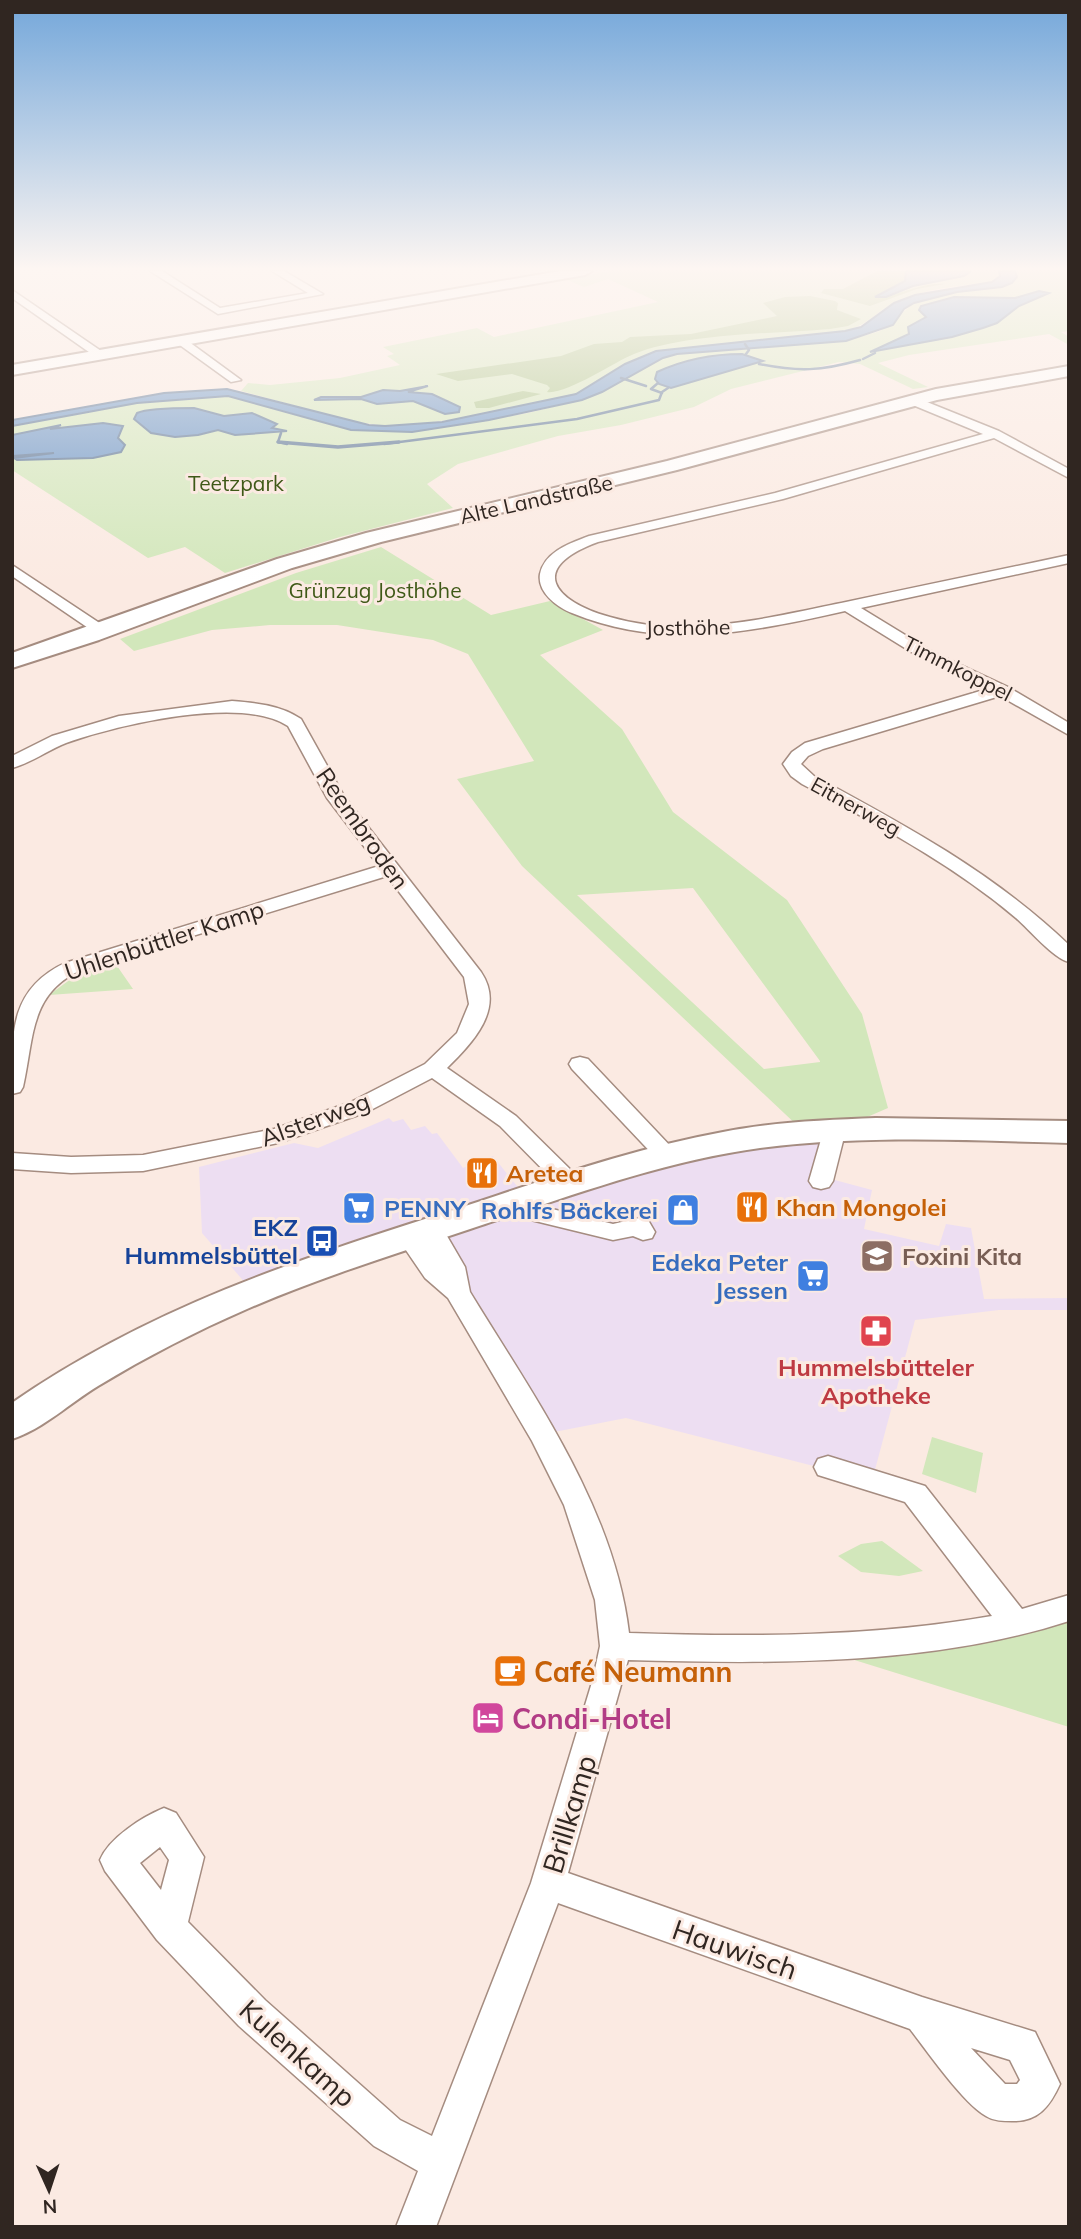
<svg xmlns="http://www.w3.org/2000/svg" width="1081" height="2239" font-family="Mulish,sans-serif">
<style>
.commercial{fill:#eddef2}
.green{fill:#d2e7bb;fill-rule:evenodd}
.forest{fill:#a7c485}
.water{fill:#6793c6;stroke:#567294;stroke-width:2}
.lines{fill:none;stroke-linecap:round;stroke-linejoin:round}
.stream-far1{stroke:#567294;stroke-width:2.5}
.stream{stroke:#567294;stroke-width:3.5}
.street-casing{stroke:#a58c80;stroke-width:3}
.secondary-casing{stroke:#a58c80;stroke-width:4}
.street{fill:#fff;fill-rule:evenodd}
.secondary{fill:#fff;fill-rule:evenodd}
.labels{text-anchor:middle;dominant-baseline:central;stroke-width:6;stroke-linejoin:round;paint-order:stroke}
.far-park-label{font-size:21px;fill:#3f5917;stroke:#fbeae2}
.far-street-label{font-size:21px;fill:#302621;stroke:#fbeae2}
.street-label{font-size:24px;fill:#302621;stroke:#fbeae2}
.food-label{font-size:24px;font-weight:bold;fill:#c56008;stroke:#fbeae2;text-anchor:start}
.shop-label{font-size:24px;font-weight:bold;fill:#366cbe;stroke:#fbeae2;text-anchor:end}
.transit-label{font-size:24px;font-weight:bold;fill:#164399;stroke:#fbeae2;text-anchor:end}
.education-label{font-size:24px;font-weight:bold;fill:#785e54;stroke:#fbeae2;text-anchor:start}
.health-label{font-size:24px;font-weight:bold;fill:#be3a42;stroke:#fbeae2}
.near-food-label{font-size:28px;font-weight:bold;fill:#c56008;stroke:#fbeae2;text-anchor:start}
.near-hotel-label{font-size:28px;font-weight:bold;fill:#b23c85;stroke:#fbeae2;text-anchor:start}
.near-street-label{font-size:28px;fill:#302621;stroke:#fbeae2}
</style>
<rect width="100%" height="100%" fill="#fbeae2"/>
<!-- commercial -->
<path class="commercial" d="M 389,1118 L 393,1122 L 403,1119 L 411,1130 L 425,1126 L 432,1134 L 437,1133 L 463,1168 L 493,1156 L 524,1195 L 844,1127 L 831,1179 L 872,1190 L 864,1229 L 939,1246 L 946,1224 L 971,1228 L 984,1299 L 1069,1298 L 1069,1310 L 999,1310 L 915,1320 L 872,1481 L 626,1418 L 549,1433 L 430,1225 L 247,1285 L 202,1233 L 199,1167 L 294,1143 L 318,1148 Z"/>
<!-- green -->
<path class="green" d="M 610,271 L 999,271 L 1000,275 L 992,282 C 959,286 926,288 896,302 C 876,311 871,324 845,331 L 656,351 L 625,364 L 576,394 L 485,415 L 411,425 L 385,426 L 351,421 L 241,391 L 248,383 L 270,385 L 340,378 L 400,365 L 387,356 L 394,354 L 383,347 L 477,328 L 494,337 L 658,302 L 608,279 L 584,287 L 565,279 Z
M 1015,271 L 1069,271 L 1069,331 L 1061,332 L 1069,337 L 1069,345 L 1049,334 L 909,355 L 878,363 L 928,387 L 913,389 L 860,364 L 839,362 L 731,389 L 694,407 L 621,425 L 558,436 L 458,464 L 427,484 L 453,508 L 340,537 L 225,573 L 185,547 L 148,558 L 12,470 L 12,426 L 137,403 L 228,396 L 351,430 L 392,432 L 434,429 L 528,413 L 582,400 L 602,392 L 663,358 L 677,354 L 846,341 L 880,331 L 914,303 L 957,292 L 1002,287 L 1012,283 L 1017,277 Z
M 381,547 L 491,615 L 550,601 L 603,630 L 540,655 L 622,729 L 673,812 L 787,900 L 862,1014 L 888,1108 L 844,1127 L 802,1130 L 522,866 L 457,779 L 534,761 L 468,654 L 433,640 L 337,625 L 270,625 L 212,630 L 134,651 L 120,639 L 296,573 ZM 693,888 L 820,1061 L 820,1062 L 764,1069 L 577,895 Z
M 115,963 L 133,989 L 49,995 L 75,976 Z
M 932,1437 L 983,1453 L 976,1493 L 922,1474 Z
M 882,1541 L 923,1571 L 899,1576 L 861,1572 L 838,1556 L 861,1544 Z
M 1069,1616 L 1069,1727 L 848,1658 Z"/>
<!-- forest -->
<path class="forest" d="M 877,271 L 906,271 L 907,279 L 875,297 C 899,297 920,282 945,284 L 917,289 L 870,306 L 821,293 L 824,289 L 843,289 Z
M 810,296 L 835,301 L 838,303 L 837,310 L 861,319 L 848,326 L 830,329 C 772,334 687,333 634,354 C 614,362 566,395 547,392 L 550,388 L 547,385 L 512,374 L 458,381 L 436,374 L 561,356 L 594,344 L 622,342 L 630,337 L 691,334 L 777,316 L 763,303 L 785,297 Z
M 523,391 L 541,394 L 489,408 L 476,408 L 474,402 Z"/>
<!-- water -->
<path class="water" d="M 906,271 L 970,271 L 970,272 L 964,276 L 913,286 L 886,297 L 875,297 L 905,281 Z
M 999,271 L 1015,271 L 1017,277 L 1012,283 L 1002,287 L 957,292 L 914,303 L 904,309 L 893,325 L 846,341 L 677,354 L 663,358 L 602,392 L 582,400 L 489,420 L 412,432 L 351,430 L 228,396 L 137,403 L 12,426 L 12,420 L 164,393 L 227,389 L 369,425 L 385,426 L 442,422 L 576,394 L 625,364 L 656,351 L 845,331 L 861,327 L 894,303 L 915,295 L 992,282 L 1000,276 Z
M 1039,291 L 1049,293 L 1019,306 L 997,323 L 983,328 L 952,337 L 870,352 L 909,334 L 908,327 L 926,317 L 919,310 L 921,306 L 954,297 L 1015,298 Z
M 742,354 L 763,361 L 671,388 L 659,384 L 655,379 L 657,372 C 683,360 713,354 742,354 Z
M 428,386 L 408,392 L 432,394 L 460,407 L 459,412 L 445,414 L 413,401 L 377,404 L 361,399 L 314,400 L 321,397 L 361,397 L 383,390 L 400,391 Z
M 194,408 L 224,416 L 252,413 L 277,424 L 272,428 L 287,431 L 235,435 L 218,430 L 198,435 L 175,437 L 151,433 L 134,419 L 137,413 C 148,408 180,408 194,408 Z
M 103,423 L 123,426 L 118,438 L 125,445 L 121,452 L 93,458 L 17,460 L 14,458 L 54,453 L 12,456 L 12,435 L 61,425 L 50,429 Z"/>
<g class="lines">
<!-- stream-far1 -->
<path class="stream-far1" d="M 745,344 L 749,350 L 746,354
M 863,359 L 875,353
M 759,364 C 799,372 821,371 860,360
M 621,378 L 646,386
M 658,383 L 651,389 L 662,393
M 281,433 L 278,442 L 287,444
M 384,444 L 577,419 L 659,400 L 662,392 L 668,388"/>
<!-- stream -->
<path class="stream" d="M 278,442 L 338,447 L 399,442"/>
<defs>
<path id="street" d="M 150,271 L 162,271 L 220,308 L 308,293 L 272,271 L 284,271 L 323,294 L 218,314 Z
M 12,290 L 104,353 L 104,357 L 96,357 L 12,298 Z
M 177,339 L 185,339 L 241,380 L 231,382 L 177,343 Z
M 912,396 L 999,431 L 1069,469 L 1069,478 L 994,438 L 783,499 L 598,542 C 527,568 553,601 610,617 C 634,624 660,627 684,627 C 739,626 792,613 846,602 C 920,586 995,571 1069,555 L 1069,563 L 861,608 L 933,652 L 1008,687 L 1069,723 L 1069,735 L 1000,696 L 823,749 L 808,756 L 801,764 L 814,776 C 905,825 994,873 1069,945 L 1069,962 C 1053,958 1029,929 1016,918 C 951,863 876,824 802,784 L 791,776 L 783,764 L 792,752 L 805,743 L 987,689 L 921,658 L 845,611 C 751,632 664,651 572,613 C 557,607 537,592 540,574 C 545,551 571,543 589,536 L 775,493 L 983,434 L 908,403 L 906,400 Z
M 12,565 L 107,628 L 110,631 L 107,634 L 97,634 L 12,576 Z
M 232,701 C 257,703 280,705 301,719 L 344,796 L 481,972 C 506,1009 472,1043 447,1068 L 516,1116 L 579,1178 L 583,1184 L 579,1190 L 571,1192 L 563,1190 L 500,1126 L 432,1078 L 367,1112 L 278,1143 L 143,1171 L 71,1173 L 12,1169 L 12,1153 L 71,1157 L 143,1155 L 274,1129 L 351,1102 L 425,1064 L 457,1033 L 469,1004 L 464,977 L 387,876 L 79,971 C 29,995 34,1039 23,1087 L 20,1092 L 12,1094 C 12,1039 7,990 65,963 L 379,866 L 327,798 L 288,726 C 241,695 118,725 66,743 C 48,750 31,763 12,768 L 12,756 L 52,736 L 119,716 Z
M 580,1057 L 588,1059 L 675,1151 L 679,1156 L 675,1161 L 667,1164 L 659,1161 L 572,1069 L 569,1064 L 572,1059 Z
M 835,1122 L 843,1124 L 846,1129 L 833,1181 L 829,1187 L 821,1189 L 813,1187 L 809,1181 L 824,1129 L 827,1124 Z
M 540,1206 L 613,1224 L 639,1218 L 648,1220 L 655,1232 L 652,1238 L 643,1240 L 633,1236 L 613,1240 L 531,1220 L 528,1214 L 531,1208 Z
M 431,1222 L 440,1224 L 465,1267 L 470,1292 C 534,1397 614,1507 629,1633 C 749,1637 873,1637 992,1616 L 905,1502 L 818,1475 L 814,1467 L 818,1459 L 828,1456 L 925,1486 L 1022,1609 L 1069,1595 L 1069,1621 C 931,1666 772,1664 628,1660 L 568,1873 L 922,1997 L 1035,2032 L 1060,2084 C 1050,2106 1038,2122 1012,2121 C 1003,2121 994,2121 986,2116 C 963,2103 927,2051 910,2029 L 558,1903 L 436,2227 L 396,2227 L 418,2171 L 374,2146 L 239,2026 L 157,1940 L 105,1871 L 100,1860 C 109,1838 142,1817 164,1808 L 176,1813 L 204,1857 L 188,1922 L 265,2000 L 400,2120 L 432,2136 L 531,1883 L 593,1679 L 600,1646 L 595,1600 L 564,1505 L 532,1441 L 448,1298 L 425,1278 L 397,1237 L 400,1231 C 415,1227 419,1232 427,1243 L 419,1230 L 422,1224 ZM 160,1847 L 169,1860 L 161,1890 L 140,1863 ZM 971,2048 L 1010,2060 L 1020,2080 L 1017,2084 L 1005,2084 Z"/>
<path id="secondary" d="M 560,271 L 592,271 L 585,275 L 12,375 L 12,365 Z
M 1069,366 L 1069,376 L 937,400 L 677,470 L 381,542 L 292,568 L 99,640 L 12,668 L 12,653 L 277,559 L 366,533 L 667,461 L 936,389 Z
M 876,1118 L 1069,1121 L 1069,1143 C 966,1140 862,1135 760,1148 C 665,1161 576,1194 485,1224 C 405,1251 325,1275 247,1309 C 196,1331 146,1357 98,1386 C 70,1403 43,1429 12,1439 L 12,1403 C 149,1308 296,1260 453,1210 C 542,1181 630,1149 723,1132 C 773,1122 825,1120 876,1118 Z"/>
</defs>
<!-- street casing -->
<use href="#street" class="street-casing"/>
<!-- secondary casing -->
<use href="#secondary" class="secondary-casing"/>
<!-- street -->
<use href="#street" class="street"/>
<!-- secondary -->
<use href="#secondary" class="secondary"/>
</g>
<!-- sky -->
<linearGradient id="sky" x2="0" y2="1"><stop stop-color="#74a7da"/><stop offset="0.46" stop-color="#fdf6f2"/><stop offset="1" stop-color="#fdf6f2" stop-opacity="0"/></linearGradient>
<rect width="1081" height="584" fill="url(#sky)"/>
<!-- icons -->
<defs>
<symbol id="restaurant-square" viewBox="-11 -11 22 22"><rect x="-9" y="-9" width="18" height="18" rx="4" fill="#e8710a" stroke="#fbeae2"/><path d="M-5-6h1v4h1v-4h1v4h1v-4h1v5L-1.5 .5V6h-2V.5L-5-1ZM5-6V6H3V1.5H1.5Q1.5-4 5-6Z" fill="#fff"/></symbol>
<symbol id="supermarket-square" viewBox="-11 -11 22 22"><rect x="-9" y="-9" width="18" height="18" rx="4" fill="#3f7fe0" stroke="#fbeae2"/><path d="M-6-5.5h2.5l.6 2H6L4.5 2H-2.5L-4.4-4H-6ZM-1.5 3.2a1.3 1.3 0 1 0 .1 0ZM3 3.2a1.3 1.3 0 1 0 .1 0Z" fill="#fff"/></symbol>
<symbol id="shop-square" viewBox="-11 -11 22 22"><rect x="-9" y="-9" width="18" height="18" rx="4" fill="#3f7fe0" stroke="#fbeae2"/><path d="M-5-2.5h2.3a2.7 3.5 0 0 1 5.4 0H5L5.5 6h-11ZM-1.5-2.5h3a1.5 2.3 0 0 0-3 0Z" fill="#fff"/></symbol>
<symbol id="bus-square" viewBox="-11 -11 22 22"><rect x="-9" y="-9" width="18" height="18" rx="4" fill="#1a4fb4" stroke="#fbeae2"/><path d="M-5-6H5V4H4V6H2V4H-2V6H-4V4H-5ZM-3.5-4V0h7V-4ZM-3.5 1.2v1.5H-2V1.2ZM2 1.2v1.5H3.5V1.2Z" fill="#fff"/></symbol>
<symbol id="school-square" viewBox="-11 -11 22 22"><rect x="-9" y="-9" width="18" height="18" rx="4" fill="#8d6e63" stroke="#fbeae2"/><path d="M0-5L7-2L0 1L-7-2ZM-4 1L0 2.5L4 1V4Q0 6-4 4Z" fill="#fff"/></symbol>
<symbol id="pharmacy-square" viewBox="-11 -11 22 22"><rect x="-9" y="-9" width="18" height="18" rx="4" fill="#e0444e" stroke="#fbeae2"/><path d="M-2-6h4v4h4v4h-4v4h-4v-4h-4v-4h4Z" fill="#fff"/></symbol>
<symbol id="cafe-square" viewBox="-11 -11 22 22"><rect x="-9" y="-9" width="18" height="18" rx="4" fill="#e8710a" stroke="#fbeae2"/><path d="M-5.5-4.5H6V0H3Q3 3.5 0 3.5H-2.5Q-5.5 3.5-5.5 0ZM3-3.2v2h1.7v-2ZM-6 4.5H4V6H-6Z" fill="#fff"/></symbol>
<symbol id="hotel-square" viewBox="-11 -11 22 22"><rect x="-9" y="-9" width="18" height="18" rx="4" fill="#d1479c" stroke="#fbeae2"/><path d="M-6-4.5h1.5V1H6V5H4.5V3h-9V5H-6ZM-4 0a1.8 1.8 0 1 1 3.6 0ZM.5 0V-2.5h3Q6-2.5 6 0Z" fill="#fff"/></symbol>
</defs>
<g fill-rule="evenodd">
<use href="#restaurant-square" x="463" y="1154" width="38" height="38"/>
<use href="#restaurant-square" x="733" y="1188" width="38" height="38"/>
<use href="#supermarket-square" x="340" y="1189" width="38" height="38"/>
<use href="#shop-square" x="664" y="1191" width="38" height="38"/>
<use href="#bus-square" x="303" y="1222" width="38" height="38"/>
<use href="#school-square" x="858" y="1237" width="38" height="38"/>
<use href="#supermarket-square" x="794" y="1257" width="38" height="38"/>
<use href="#pharmacy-square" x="857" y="1312" width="38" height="38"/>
<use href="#cafe-square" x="491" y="1652" width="38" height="38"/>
<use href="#hotel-square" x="469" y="1699" width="38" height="38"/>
</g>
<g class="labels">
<!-- far-park labels -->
<g class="far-park-label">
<text x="236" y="483">Teetzpark</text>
<text x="375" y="590">Grünzug Josthöhe</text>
</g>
<!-- far-street labels -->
<g class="far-street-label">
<text transform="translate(536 499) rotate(-13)">Alte Landstraße</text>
<text transform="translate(688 627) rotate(-1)">Josthöhe</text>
<text transform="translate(958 668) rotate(27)">Timmkoppel</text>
<text transform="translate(856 806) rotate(29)">Eitnerweg</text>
</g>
<!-- street labels -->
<g class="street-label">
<text transform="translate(363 828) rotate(55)">Reembroden</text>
<text transform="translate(164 940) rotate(-18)">Uhlenbüttler Kamp</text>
<text transform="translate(315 1119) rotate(-20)">Alsterweg</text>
</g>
<!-- food labels -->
<g class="food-label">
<text x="506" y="1173">Aretea</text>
<text x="776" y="1207">Khan Mongolei</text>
</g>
<!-- shop labels -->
<g class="shop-label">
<text x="384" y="1208" text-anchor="start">PENNY</text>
<text x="658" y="1210">Rohlfs Bäckerei</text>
<text x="788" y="1262">Edeka Peter<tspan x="788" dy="28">Jessen</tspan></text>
</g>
<!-- transit labels -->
<g class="transit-label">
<text x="298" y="1227">EKZ<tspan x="298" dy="28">Hummelsbüttel</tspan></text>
</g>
<!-- education labels -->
<g class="education-label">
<text x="902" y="1256">Foxini Kita</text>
</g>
<!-- health labels -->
<g class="health-label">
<text x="876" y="1367">Hummelsbütteler<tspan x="876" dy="28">Apotheke</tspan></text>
</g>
<!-- near-food labels -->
<g class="near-food-label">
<text x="534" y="1671">Café Neumann</text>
</g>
<!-- near-hotel labels -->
<g class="near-hotel-label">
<text x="512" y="1718">Condi-Hotel</text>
</g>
<!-- near-street labels -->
<g class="near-street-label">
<text transform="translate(569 1814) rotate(-73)">Brillkamp</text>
<text transform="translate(735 1949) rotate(19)">Hauwisch</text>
<text transform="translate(298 2053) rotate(42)">Kulenkamp</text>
</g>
</g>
<!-- border -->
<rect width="1081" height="2239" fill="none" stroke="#302621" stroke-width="28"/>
<!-- north arrow -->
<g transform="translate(49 2190) rotate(177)" stroke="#fbeae2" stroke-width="5" paint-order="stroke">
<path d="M0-5L12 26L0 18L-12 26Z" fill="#302621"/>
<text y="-10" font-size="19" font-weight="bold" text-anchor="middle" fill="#302621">N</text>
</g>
</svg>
